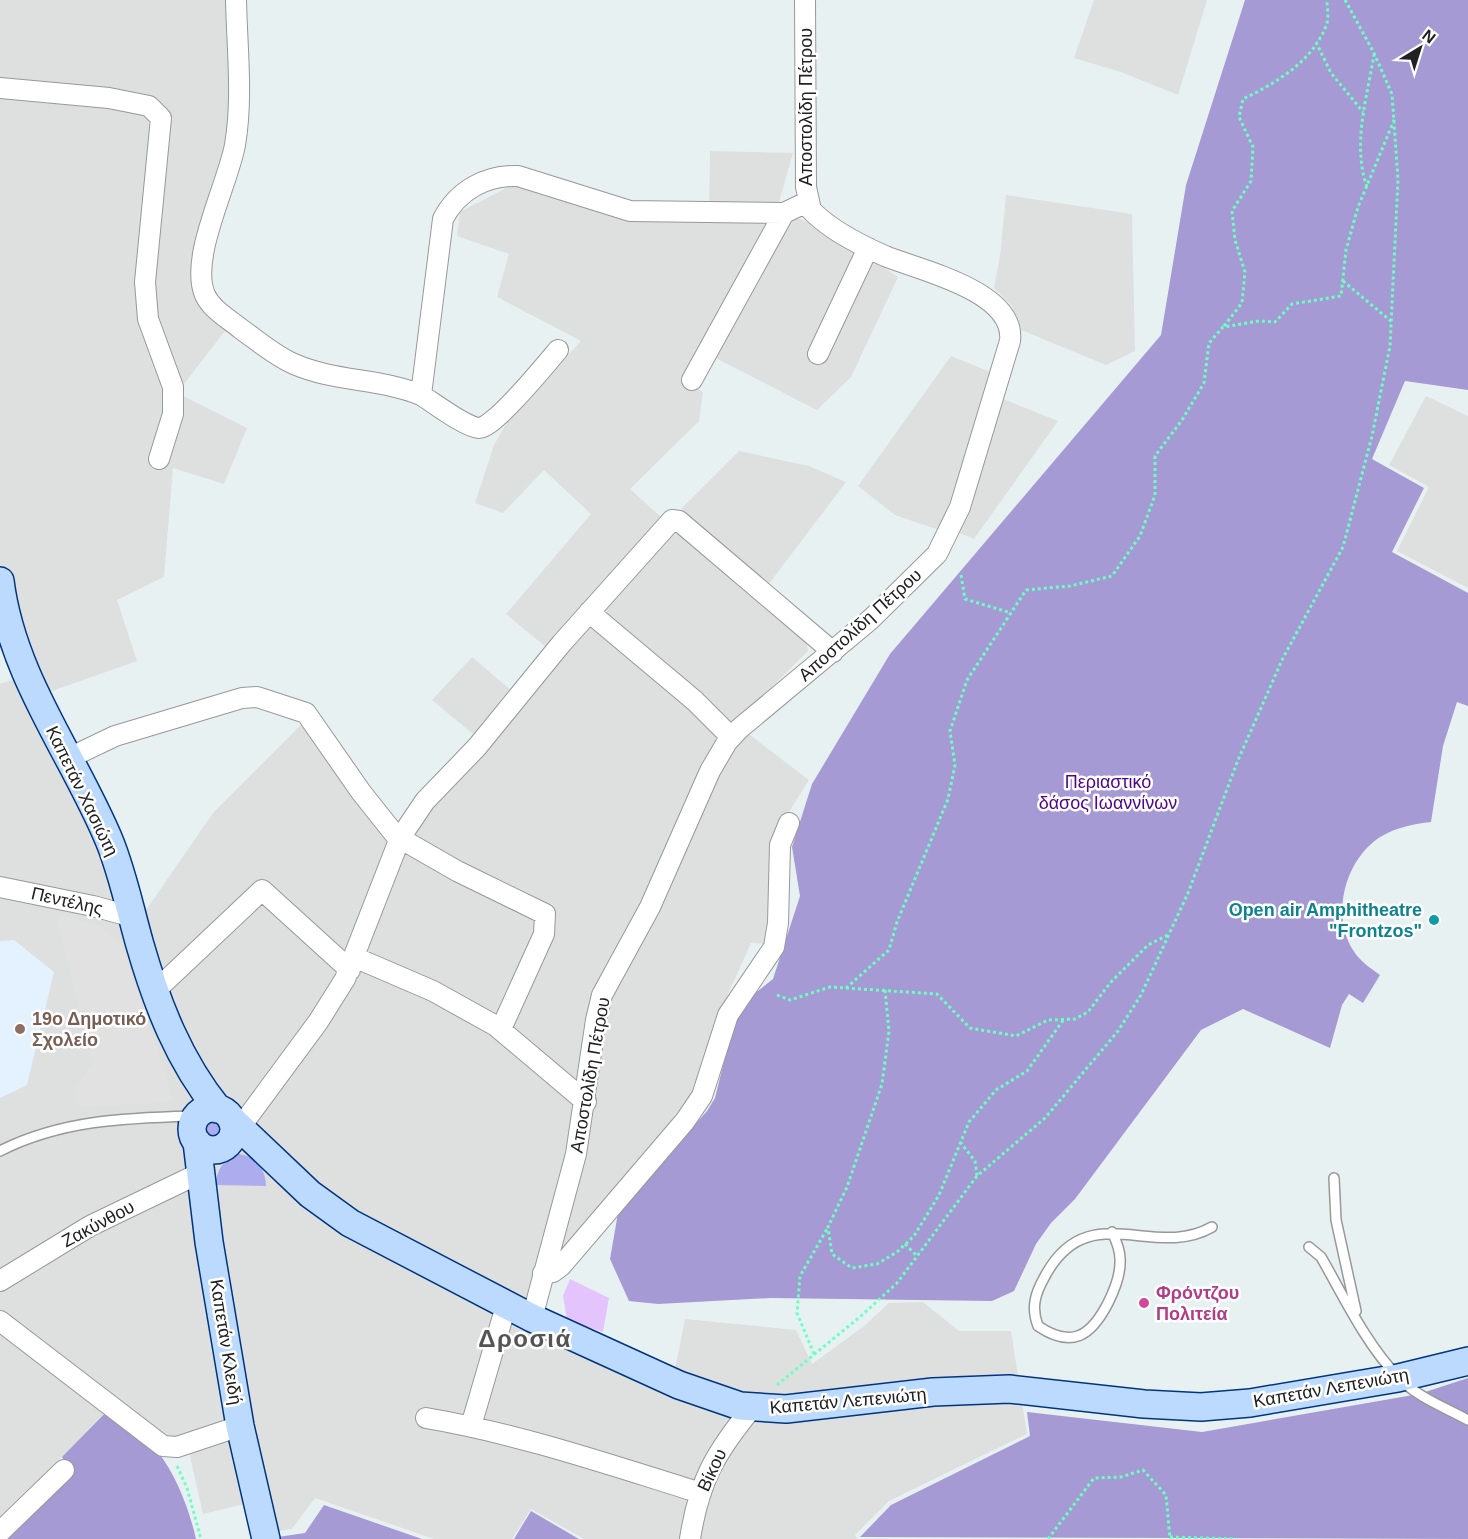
<svg xmlns="http://www.w3.org/2000/svg" width="1468" height="1539" font-family="Helvetica,sans-serif">
<style>
.residential{fill:#dedfdf}
.education{fill:#e4f2ff}
.grass{fill:#acacee}
.forest{fill:#a59ad3}
.park{fill:#e4c4fd}
.parking{fill:#e1e1e1}
.lines{fill:none;stroke-linecap:round;stroke-linejoin:round}
.lane-casing{stroke:#989898;stroke-width:12}
.street-casing{stroke:#989898;stroke-width:22}
.secondary-casing{stroke:#003481;stroke-width:30}
.path{stroke:#6cffc2;stroke-width:3;stroke-dasharray:3 3;stroke-linecap:butt}
.lane{stroke:#fff;stroke-width:9}
.street{stroke:#fff;stroke-width:20}
.secondary{stroke:#bbdafd;stroke-width:27}
.culture-dot{fill:#0f9aa8;stroke:#fff;stroke-width:2}
.education-dot{fill:#8d6e63;stroke:#fff;stroke-width:2}
.hotel-dot{fill:#d1479c;stroke:#fff;stroke-width:2}
.labels{text-anchor:middle;dominant-baseline:central;stroke-width:5;stroke-linejoin:round;paint-order:stroke}
.street-label{font-size:18px;fill:#212121;stroke:#fff}
.park-label{font-size:18px;fill:#50058a;stroke:#fff}
.culture-label{font-size:18px;font-weight:bold;fill:#0d838f;stroke:#fff;text-anchor:end}
.education-label{font-size:18px;font-weight:bold;fill:#785e54;stroke:#fff;text-anchor:start}
.hotel-label{font-size:18px;font-weight:bold;fill:#b23c85;stroke:#fff;text-anchor:start}
.district-label{font-size:24px;font-weight:bold;letter-spacing:1.5px;fill:#545454;stroke:#fff}
</style>
<rect width="100%" height="100%" fill="#e8f1f2"/>
<!-- residential -->
<path class="residential" d="M 0,0 L 228,0 L 228,133 L 222,162 L 198,236 L 191,268 L 191,285 L 197,298 L 228,327 L 177,393 L 247,428 L 224,484 L 173,468 L 164,577 L 117,600 L 137,661 L 32,698 L 116,887 L 124,942 L 213,813 L 306,720 L 402,855 L 414,827 L 485,744 L 432,700 L 472,657 L 521,699 L 558,657 L 506,614 L 591,514 L 544,470 L 503,513 L 475,503 L 494,445 L 508,421 L 581,341 L 497,297 L 509,254 L 457,236 L 460,212 L 516,183 L 709,218 L 710,151 L 793,153 L 774,219 L 797,218 L 827,230 L 898,277 L 851,377 L 817,410 L 700,350 L 684,380 L 703,392 L 699,421 L 630,489 L 674,529 L 687,515 L 681,509 L 739,451 L 809,466 L 846,482 L 759,597 L 806,639 L 808,651 L 722,737 L 746,732 L 809,780 L 789,812 L 776,841 L 769,944 L 751,943 L 713,1027 L 690,1102 L 684,1103 L 613,1198 L 564,1255 L 543,1241 L 519,1327 L 671,1389 L 685,1319 L 796,1330 L 812,1364 L 864,1326 L 889,1303 L 923,1302 L 959,1331 L 1011,1331 L 1027,1434 L 889,1501 L 855,1535 L 857,1539 L 584,1539 L 531,1509 L 512,1539 L 434,1539 L 315,1498 L 292,1529 L 278,1531 L 270,1498 L 203,1514 L 185,1434 L 169,1439 L 117,1400 L 0,1521 L 0,684 L 40,670 L 20,618 L 0,625 Z
M 1094,0 L 1207,0 L 1178,95 L 1121,72 L 1074,58 Z
M 1006,195 L 1132,214 L 1135,351 L 1106,365 L 1019,329 L 1012,306 L 994,288 L 1000,256 Z
M 951,356 L 995,374 L 945,532 L 895,515 L 858,486 Z
M 1426,396 L 1468,416 L 1468,588 L 1397,551 L 1429,487 L 1389,465 Z
M 1003,399 L 1058,421 L 974,539 L 959,533 Z"/>
<!-- education -->
<path class="education" d="M 14,940 L 54,972 L 27,1085 L 0,1098 L 0,941 Z"/>
<!-- grass -->
<path class="grass" d="M199 1130a13 13 0 1 1 26 0a13 13 0 1 1-26 0Z
M 239,1154 C 256,1156 266,1170 266,1186 L 216,1185 C 216,1171 225,1156 239,1154 Z"/>
<!-- forest -->
<path class="forest" d="M 1245,0 L 1468,0 L 1468,390 L 1405,381 L 1372,459 L 1424,488 L 1392,552 L 1468,593 L 1468,706 L 1457,702 L 1443,746 L 1431,822 C 1414,824 1397,827 1382,836 C 1346,857 1330,914 1353,950 C 1359,960 1370,968 1380,975 L 1363,1003 L 1349,994 L 1342,1005 L 1330,1048 L 1243,1009 L 1201,1030 L 1075,1199 L 1051,1223 L 1036,1244 L 1014,1291 L 992,1301 L 771,1298 L 658,1304 L 629,1301 L 610,1259 L 618,1213 L 707,1111 L 715,1098 L 735,1017 L 744,1002 L 773,979 L 800,896 L 792,847 L 812,784 L 890,654 L 1161,335 L 1186,185 Z
M 1468,1378 L 1468,1539 L 860,1537 L 891,1505 L 1030,1436 L 1027,1412 L 1202,1432 L 1419,1394 Z
M 110,1408 C 122,1418 135,1427 146,1438 C 172,1464 188,1504 196,1539 L 1,1539 L 70,1473 L 62,1457 Z
M 324,1505 L 422,1539 L 264,1539 L 305,1533 Z
M 531,1511 L 579,1539 L 514,1539 Z"/>
<!-- park -->
<path class="park" d="M 570,1279 L 609,1298 L 603,1332 L 567,1320 L 563,1296 Z"/>
<!-- parking -->
<path class="parking" d="M 61,915 L 99,925 L 121,944 L 165,1071 L 172,1102 L 82,1107 L 78,1104 L 75,1100 L 77,1084 L 93,1064 L 57,921 Z"/>
<g class="lines">
<defs>
<path id="lane" d="M 0,1151 C 61,1120 125,1118 192,1116
M 1334,1178 L 1336,1220 L 1356,1311
M 1112,1232 C 1117,1242 1121,1252 1120,1263 C 1120,1277 1114,1291 1108,1303 C 1091,1336 1072,1349 1038,1326 C 1031,1308 1035,1294 1044,1278 C 1087,1195 1153,1261 1212,1227
M 1309,1247 L 1321,1257 C 1344,1297 1366,1344 1398,1377 C 1417,1397 1444,1407 1468,1420"/>
<path id="street" d="M 236,0 C 237,48 243,98 235,145 C 228,184 189,258 205,295 C 212,310 229,319 241,329 C 258,341 275,356 294,364 C 335,382 380,378 421,395 L 443,219 C 458,190 486,175 518,176 L 630,211 L 784,213 L 807,202
M 0,88 L 109,98 L 149,106 L 161,118 L 145,282 L 148,319 L 173,387 L 173,414 L 159,459
M 818,354 L 868,248
M 692,380 L 784,213
M 421,395 C 434,403 465,427 479,428 C 493,429 547,363 558,350
M 589,612 L 695,701 L 731,737
M 67,759 L 115,736 L 242,698 L 257,697 L 306,713 L 361,792 L 396,836 L 457,871 L 545,914 L 544,934 L 501,1029
M 0,887 L 93,906 L 133,917
M 354,957 L 433,991 L 496,1026 L 586,1102
M 154,992 L 262,890 L 350,970
M 239,1129 L 318,1022 L 345,979 L 400,838 L 425,801 L 477,747 L 561,644 L 672,520 L 679,521 L 833,652
M 543,1273 L 553,1272 L 561,1266 L 685,1121 L 702,1096 L 728,1015 L 774,947 L 778,923 L 780,845 L 789,823
M 0,1281 L 90,1226 L 200,1173
M 532,1318 L 576,1154 L 596,1020 L 602,995 L 650,907 L 710,771 L 727,742 L 739,729 L 871,619 L 937,554 L 960,507 L 1010,341 C 1016,291 919,270 885,256 C 860,245 830,230 811,210 L 806,187 L 805,0
M 0,1321 L 163,1446 L 177,1447 L 240,1426
M 426,1418 C 520,1434 610,1465 701,1493
M 471,1426 L 506,1306
M 0,1532 L 64,1470
M 690,1539 C 699,1481 715,1453 752,1408"/>
<path id="secondary" d="M 0,581 C 12,677 73,754 109,840 C 123,874 130,910 140,945 C 157,1004 179,1061 218,1109
M192 1129a21 21 0 1 1 42 0a21 21 0 1 1-42 0Z
M 231,1119 L 310,1194 L 350,1223 L 532,1318 L 679,1385 L 740,1406 L 786,1409 L 933,1392 L 1009,1389 L 1144,1404 L 1201,1407 L 1250,1403 L 1398,1378 L 1468,1361
M 197,1142 L 209,1242 L 240,1426 L 266,1539"/>
</defs>
<!-- lane casing -->
<use href="#lane" class="lane-casing"/>
<!-- street casing -->
<use href="#street" class="street-casing"/>
<!-- secondary casing -->
<use href="#secondary" class="secondary-casing"/>
<!-- path -->
<path class="path" d="M 1316,42 L 1331,73 L 1363,112
M 1367,187 C 1352,145 1367,97 1374,55
M 1343,281 L 1392,322
M 1224,326 L 1242,303 L 1245,272 L 1235,240 L 1232,211 L 1251,181 L 1253,147 L 1239,117 L 1243,99 C 1276,83 1314,61 1327,23 C 1329,17 1327,7 1327,0
M 961,575 L 965,599 L 1011,613
M 846,988 L 889,950 L 897,922 L 948,799 L 955,765 L 950,731 L 967,680 L 1026,590 L 1070,586 L 1112,576 L 1140,536 L 1155,495 L 1155,456 L 1182,420 L 1204,383 L 1209,343 L 1223,327 L 1259,321 L 1275,322 L 1292,304 L 1341,296 L 1346,250 L 1358,207 L 1395,118
M 885,990 L 889,1031 L 882,1084 L 847,1187 L 828,1227 L 832,1254 L 852,1268 L 877,1264 L 897,1252 L 914,1236 L 939,1195 L 969,1122 L 996,1090 L 1027,1071 L 1064,1019
M 777,995 L 790,1000 L 830,987 L 937,994 L 970,1028 L 1016,1036 L 1048,1020 L 1075,1019 L 1088,1012 L 1110,983 L 1148,945 L 1168,935
M 960,1142 L 975,1161 L 977,1176
M 905,1244 L 917,1256
M 814,1354 L 797,1313 L 800,1276 L 827,1229
M 777,1385 L 861,1316 L 897,1283 L 977,1176 L 1045,1118 L 1118,1031 L 1141,995 L 1188,893 L 1238,760 L 1283,658 L 1343,547 L 1372,436 L 1390,346 L 1398,180 L 1392,94 L 1374,53 L 1345,0
M 177,1466 L 187,1488 L 201,1539
M 1170,1537 L 1237,1539
M 1048,1539 L 1094,1478 L 1121,1477 L 1143,1470 L 1166,1495 L 1170,1539"/>
<!-- lane -->
<use href="#lane" class="lane"/>
<!-- street -->
<use href="#street" class="street"/>
<!-- secondary -->
<use href="#secondary" class="secondary"/>
</g>
<!-- markers -->
<circle class="culture-dot" cx="1434" cy="920" r="6"/>
<circle class="education-dot" cx="20" cy="1029" r="6"/>
<circle class="hotel-dot" cx="1144" cy="1303" r="6"/>
<g class="labels">
<!-- street labels -->
<g class="street-label">
<text transform="translate(806 107) rotate(-90)">Αποστολίδη Πέτρου</text>
<text transform="translate(860 625) rotate(-42)">Αποστολίδη Πέτρου</text>
<text transform="translate(82 791) rotate(64)">Καπετάν Χασιώτη</text>
<text transform="translate(67 901) rotate(13)">Πεντέλης</text>
<text transform="translate(590 1075) rotate(-80)">Αποστολίδη Πέτρου</text>
<text transform="translate(98 1224) rotate(-28)">Ζακύνθου</text>
<text transform="translate(226 1342) rotate(81)">Καπετάν Κλειδή</text>
<text transform="translate(1331 1388) rotate(-10)">Καπετάν Λεπενιώτη</text>
<text transform="translate(848 1401) rotate(-5)">Καπετάν Λεπενιώτη</text>
<text transform="translate(712 1470) rotate(-65)">Βίκου</text>
</g>
<!-- park labels -->
<g class="park-label">
<text x="1108" y="782">Περιαστικό<tspan x="1108" dy="21">δάσος Ιωαννίνων</tspan></text>
</g>
<!-- culture labels -->
<g class="culture-label">
<text x="1422" y="910">Open air Amphitheatre<tspan x="1422" dy="21">"Frontzos"</tspan></text>
</g>
<!-- education labels -->
<g class="education-label">
<text x="32" y="1019">19ο Δημοτικό<tspan x="32" dy="21">Σχολείο</tspan></text>
</g>
<!-- hotel labels -->
<g class="hotel-label">
<text x="1156" y="1293">Φρόντζου<tspan x="1156" dy="21">Πολιτεία</tspan></text>
</g>
<!-- district labels -->
<g class="district-label">
<text x="525" y="1338">Δροσιά</text>
</g>
</g>
<!-- north arrow -->
<g transform="translate(1420 48) rotate(38)" stroke="#ffffff" stroke-width="4.5" paint-order="stroke">
<path d="M0-4.5L10 22L0 15L-10 22Z" fill="#212121"/>
<text y="-9" font-size="16" font-weight="bold" text-anchor="middle" fill="#212121">N</text>
</g>
</svg>
